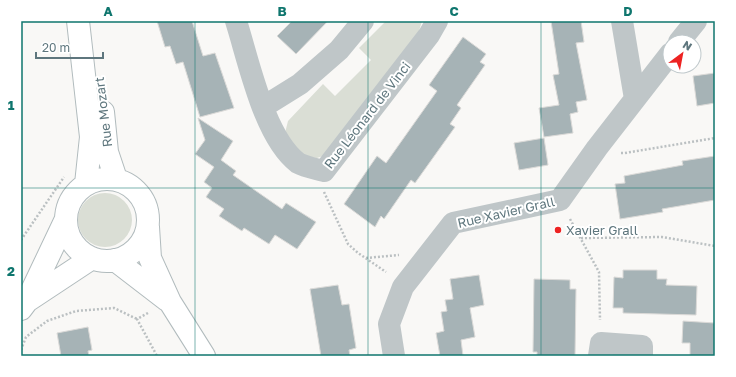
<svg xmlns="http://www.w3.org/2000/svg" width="736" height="377" font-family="'Golos Text',sans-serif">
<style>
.green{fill:#daded5}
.building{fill:#a6b3b6;stroke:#dbdad8}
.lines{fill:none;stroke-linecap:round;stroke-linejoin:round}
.secondary-casing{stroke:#b1bbbd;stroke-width:24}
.path{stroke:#bbc0c2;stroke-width:2.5;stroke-dasharray:2 2;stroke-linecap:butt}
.street{stroke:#bfc6c8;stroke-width:22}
.secondary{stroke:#fff;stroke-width:22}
.grid{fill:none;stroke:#0f766e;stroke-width:1;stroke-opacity:0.55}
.poi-dot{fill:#ed2322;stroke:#fff;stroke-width:1.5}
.labels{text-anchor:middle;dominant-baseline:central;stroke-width:4;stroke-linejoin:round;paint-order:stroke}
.street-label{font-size:13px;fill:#5e767d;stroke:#fff}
.poi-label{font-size:13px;fill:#5e767d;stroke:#fff;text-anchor:start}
.neatline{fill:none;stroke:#0f766e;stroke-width:1.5}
.grid-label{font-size:13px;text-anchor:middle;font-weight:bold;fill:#0f766e}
</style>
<rect width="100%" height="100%" fill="#f9f8f6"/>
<!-- green -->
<path class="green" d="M 386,21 L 422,21 L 419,31 L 326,155 L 317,158 L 303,157 L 285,133 L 288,121 L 323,84 L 335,96 L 371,60 L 359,48 Z
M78 220a27 27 0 1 1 54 0a27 27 0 1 1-54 0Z"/>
<!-- building -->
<path class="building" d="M 157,21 L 192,21 L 203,56 L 215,53 L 234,108 L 200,117 L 183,62 L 176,64 L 170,46 L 165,47 Z
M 292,21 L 328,21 L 296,54 L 277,36 Z
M 551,21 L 581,21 L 584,42 L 576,43 L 587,100 L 576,102 L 578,112 L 570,114 L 573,133 L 544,137 L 539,108 L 559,105 L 553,75 L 559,74 Z
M 463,37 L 486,54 L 480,62 L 485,65 L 457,105 L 461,108 L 450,124 L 455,127 L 415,183 L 411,180 L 384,219 L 381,216 L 375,227 L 344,204 L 377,156 L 386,163 L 437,91 L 429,85 Z
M 715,73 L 715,103 L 697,106 L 693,76 Z
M 198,118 L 233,141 L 221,160 L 236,171 L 233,175 L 282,209 L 286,203 L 316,222 L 297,249 L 275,235 L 269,244 L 244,228 L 242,231 L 219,216 L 224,209 L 206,197 L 212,188 L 204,182 L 214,167 L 195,154 L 205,140 Z
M 544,138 L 548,165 L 519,170 L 514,143 Z
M 715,156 L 715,200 L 662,209 L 663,212 L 620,219 L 615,184 L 625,183 L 624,176 L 683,165 L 682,161 Z
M 623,270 L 657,270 L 657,279 L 667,279 L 666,285 L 697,286 L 696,315 L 623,313 L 623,308 L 613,308 L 614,277 L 623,278 Z
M 479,275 L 484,305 L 470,308 L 475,337 L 461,340 L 463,356 L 440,356 L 436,333 L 444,331 L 441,312 L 447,311 L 445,300 L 453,299 L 450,279 Z
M 534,279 L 570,280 L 570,289 L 576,289 L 575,356 L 537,356 L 537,352 L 533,352 Z
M 338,285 L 342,305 L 349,304 L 356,348 L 349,350 L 350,356 L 321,356 L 310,289 Z
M 683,321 L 715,323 L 715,356 L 690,356 L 690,343 L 682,343 Z
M 88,327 L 92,350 L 88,351 L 89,356 L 61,356 L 57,333 Z"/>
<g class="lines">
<defs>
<path id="secondary" d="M 78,21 L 91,137 L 86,184
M 103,112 L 107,152 L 116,179
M66 220a41 41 0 1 1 82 0a41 41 0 1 1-82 0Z
M 148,227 L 150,258 L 170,302 L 204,356
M 115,260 L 167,300
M 27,301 L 92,258
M 21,309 L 27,301 L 66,219"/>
</defs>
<!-- secondary casing -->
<use href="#secondary" class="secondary-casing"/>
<!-- path -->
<path class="path" d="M 621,153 L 625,153 L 715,138
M 324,192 L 348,244 L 358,253 L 386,272
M 570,219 L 599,272 L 600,320
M 581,238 L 662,237 L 715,246
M 21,240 L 64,177
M 366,258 L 399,255
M 148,313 L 137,319 L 157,356
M 21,350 L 26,337 L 47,321 L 76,311 L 114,308 L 137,319"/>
<!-- street -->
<path class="street" d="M 236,21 C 249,62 264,137 298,163 C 305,167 317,169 324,171 L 429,35 L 437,21
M 622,21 L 635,99
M 679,42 L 696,21
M 263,107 L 300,84 L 339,50 L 363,21
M 394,356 L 389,324 L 403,287 L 453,223 L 560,200 L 597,148 L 670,54
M 599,356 L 601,343 L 642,346 L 642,356"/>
<!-- secondary -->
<use href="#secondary" class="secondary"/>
</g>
<!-- grid -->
<path class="grid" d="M 195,21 L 195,356M 368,21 L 368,356M 541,21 L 541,356M 21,188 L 715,188"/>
<!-- markers -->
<circle class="poi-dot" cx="558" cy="230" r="4"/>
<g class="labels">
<!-- street labels -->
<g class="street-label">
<text transform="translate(103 112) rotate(-97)">Rue Mozart</text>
<text transform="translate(367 115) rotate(-52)">Rue Léonard de Vinci</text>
<text transform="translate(506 212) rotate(-13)">Rue Xavier Grall</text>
</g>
<!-- poi labels -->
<g class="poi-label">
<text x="566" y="230">Xavier Grall</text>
</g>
</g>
<!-- border -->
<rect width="736" height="377" fill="none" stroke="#ffffff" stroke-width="44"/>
<!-- north arrow -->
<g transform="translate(682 54) rotate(32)"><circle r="19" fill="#ffffff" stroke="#bfc8cb"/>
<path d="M0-3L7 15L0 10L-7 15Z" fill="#ed2322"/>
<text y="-6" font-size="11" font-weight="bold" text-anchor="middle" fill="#5e767d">N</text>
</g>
<!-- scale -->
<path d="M36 52v6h67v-6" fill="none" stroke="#5e767d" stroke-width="2"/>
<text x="42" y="52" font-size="12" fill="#5e767d" stroke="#ffffff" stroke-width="3" paint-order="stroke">20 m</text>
<rect x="22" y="22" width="692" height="333" class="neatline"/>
<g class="grid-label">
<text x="108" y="16">A</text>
<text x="282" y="16">B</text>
<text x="454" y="16">C</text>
<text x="628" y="16">D</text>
<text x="11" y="110">1</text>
<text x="11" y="276">2</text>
</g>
</svg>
